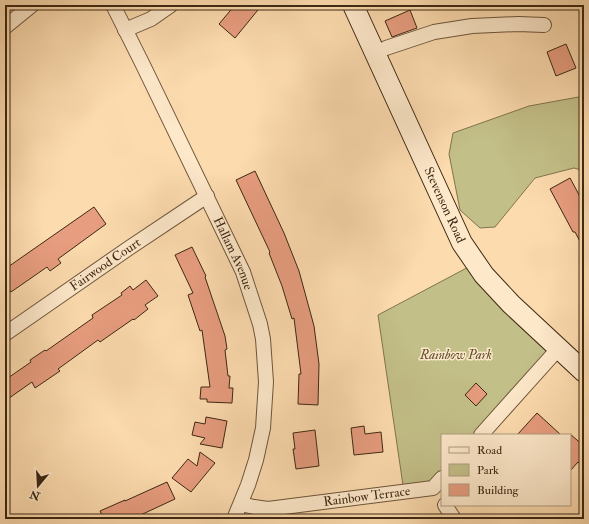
<svg xmlns="http://www.w3.org/2000/svg" width="589" height="524" font-family="'IM FELL Double Pica',serif">
<style>
.green{fill:#c3bf88;stroke:#80744e}
.water{fill:#a0bca4;stroke:#78816a}
.building{fill:#e79d7f;stroke:#3d2813}
.lines{fill:none;stroke-linecap:round;stroke-linejoin:round}
.minor-casing{stroke:#6d553a;stroke-width:16}
.secondary-casing{stroke:#3d2813;stroke-width:22}
.minor{stroke:#fde8ca;stroke-width:14}
.secondary{stroke:#fde8ca;stroke-width:20}
.labels{text-anchor:middle;dominant-baseline:central;stroke-width:3;stroke-linejoin:round;paint-order:stroke}
.street-label{font-size:13px;fill:#3d2813;stroke:#fde8ca}
.park-label{font-size:13px;font-style:italic;fill:#5e4e30;stroke:#fde8ca}
</style>
<rect width="100%" height="100%" fill="#fcdbae"/>
<filter id="stains"><feTurbulence type="fractalNoise" baseFrequency=".005" numOctaves="4"/><feColorMatrix values="0 0 0 0 .2 0 0 0 0 .09 0 0 0 0 .02 0 0 0 .5 -.17"/></filter>
<radialGradient id="worn" r=".72"><stop offset=".6" stop-color="#630" stop-opacity="0"/><stop offset="1" stop-color="#630" stop-opacity=".3"/></radialGradient>
<!-- green -->
<path class="green" d="M 584,96 L 584,171 L 574,168 L 535,178 L 495,227 L 480,228 L 460,210 L 449,154 L 453,133 L 529,106 Z
M 476,263 L 558,349 L 481,435 L 442,435 L 442,478 L 404,492 L 378,315 Z"/>
<!-- water -->
<path class="water" d="M 490,5 L 519,5 C 510,8 498,12 490,5 Z"/>
<!-- building -->
<path class="building" d="M 235,5 L 262,5 L 235,38 L 219,24 Z
M 410,10 L 417,28 L 392,37 L 385,21 Z
M 566,44 L 576,68 L 556,76 L 547,52 Z
M 255,171 L 284,233 L 299,271 L 314,326 L 319,364 L 318,405 L 298,404 L 299,374 L 301,374 L 294,318 L 292,319 L 282,286 L 269,253 L 270,252 L 236,180 Z
M 570,178 L 584,204 L 584,249 L 575,232 L 573,232 L 550,189 Z
M 94,207 L 106,224 L 58,259 L 61,263 L 50,271 L 47,267 L 11,292 L 5,282 L 5,269 Z
M 192,247 L 206,276 L 205,277 L 225,336 L 227,349 L 225,350 L 228,376 L 230,376 L 229,388 L 233,388 L 232,403 L 207,402 L 207,399 L 200,399 L 201,387 L 210,387 L 202,330 L 200,331 L 188,295 L 193,293 L 175,255 Z
M 146,280 L 158,296 L 145,305 L 148,309 L 134,320 L 133,319 L 100,342 L 98,340 L 58,369 L 60,371 L 35,388 L 32,382 L 5,401 L 5,380 L 31,362 L 30,360 L 45,350 L 46,351 L 93,318 L 92,315 L 122,295 L 121,293 L 130,286 L 133,290 Z
M 476,383 L 487,394 L 476,406 L 465,395 Z
M 537,413 L 561,435 L 517,435 Z
M 206,417 L 227,421 L 222,448 L 200,444 L 205,438 L 192,435 L 195,422 L 205,424 Z
M 364,426 L 365,434 L 381,432 L 383,452 L 354,455 L 351,428 Z
M 315,430 L 319,466 L 296,469 L 293,449 L 295,449 L 293,433 Z
M 570,434 L 584,446 L 584,468 L 578,462 L 570,471 Z
M 200,452 L 215,463 L 191,492 L 172,478 L 188,459 L 197,466 Z
M 167,482 L 175,499 L 132,519 L 104,519 L 100,511 L 125,500 L 125,501 Z"/>
<g class="lines">
<defs>
<g id="minor">
<path id="s1" d="M 113,5 L 143,65 L 243,272 L 260,324 L 263,339 L 266,382 L 263,428 L 256,460 L 248,485 L 234,519"/>
<path d="M 5,27 L 32,5"/>
<path d="M 125,30 L 151,19 L 171,5"/>
<path d="M 375,53 L 386,48 L 434,32 L 472,26 L 518,24 L 544,25"/>
<path id="s2" d="M 5,334 L 129,248 L 207,196"/>
<path d="M 481,435 L 558,349"/>
<path id="s3" d="M 241,504 L 254,507 L 268,509 L 433,488 L 442,478"/>
<path d="M 445,505 L 454,519"/>
</g>
<g id="secondary">
<path id="s4" d="M 353,5 L 462,243 L 484,275 L 511,304 L 584,372"/>
</g>
</defs>
<!-- minor casing -->
<use href="#minor" class="minor-casing"/>
<!-- secondary casing -->
<use href="#secondary" class="secondary-casing"/>
<!-- minor -->
<use href="#minor" class="minor"/>
<!-- secondary -->
<use href="#secondary" class="secondary"/>
</g>
<g class="labels">
<!-- street labels -->
<g class="street-label">
<text stroke="none"><textPath href="#s4" startOffset="220">Stevenson Road</textPath></text>
<text stroke="none"><textPath href="#s1" startOffset="276">Hallam Avenue</textPath></text>
<text stroke="none"><textPath href="#s2" startOffset="122">Fairwood Court</textPath></text>
<text stroke="none"><textPath href="#s3" startOffset="127">Rainbow Terrace</textPath></text>
</g>
<!-- park labels -->
<g class="park-label">
<text x="456" y="355">Rainbow Park</text>
</g>
</g>
<!-- margin -->
<rect width="589" height="524" fill="none" stroke="#fcdbae" stroke-width="20"/>
<rect x="6" y="6" width="577" height="512" fill="none" stroke="#3d2813" stroke-width="2"/>
<rect x="10" y="10" width="569" height="504" fill="none" stroke="#3d2813"/>
<!-- legend -->
<rect x="441" y="434" width="130" height="72" fill="#fde8ca" stroke="#b09b81"/>
<rect x="449" y="447" width="20" height="6" fill="#fde8ca" stroke="#b09b81"/>
<text x="477" y="454" font-size="12" fill="#3d2813">Road</text>
<rect x="449" y="464" width="20" height="12" fill="#c3bf88" stroke="#b09b81"/>
<text x="477" y="474" font-size="12" fill="#3d2813">Park</text>
<rect x="449" y="484" width="20" height="12" fill="#e79d7f" stroke="#b09b81"/>
<text x="477" y="494" font-size="12" fill="#3d2813">Building</text>
<!-- north arrow -->
<g transform="translate(38 486) rotate(198)" stroke="#fde8ca" stroke-width="3" paint-order="stroke">
<path d="M0-3L7 15L0 10L-7 15Z" fill="#3d2813"/>
<text y="-6" font-size="11" font-weight="bold" text-anchor="middle" fill="#3d2813">N</text>
</g>
<rect width="100%" height="100%" filter="url(#stains)"/>
<rect width="100%" height="100%" fill="url(#worn)"/>
</svg>
